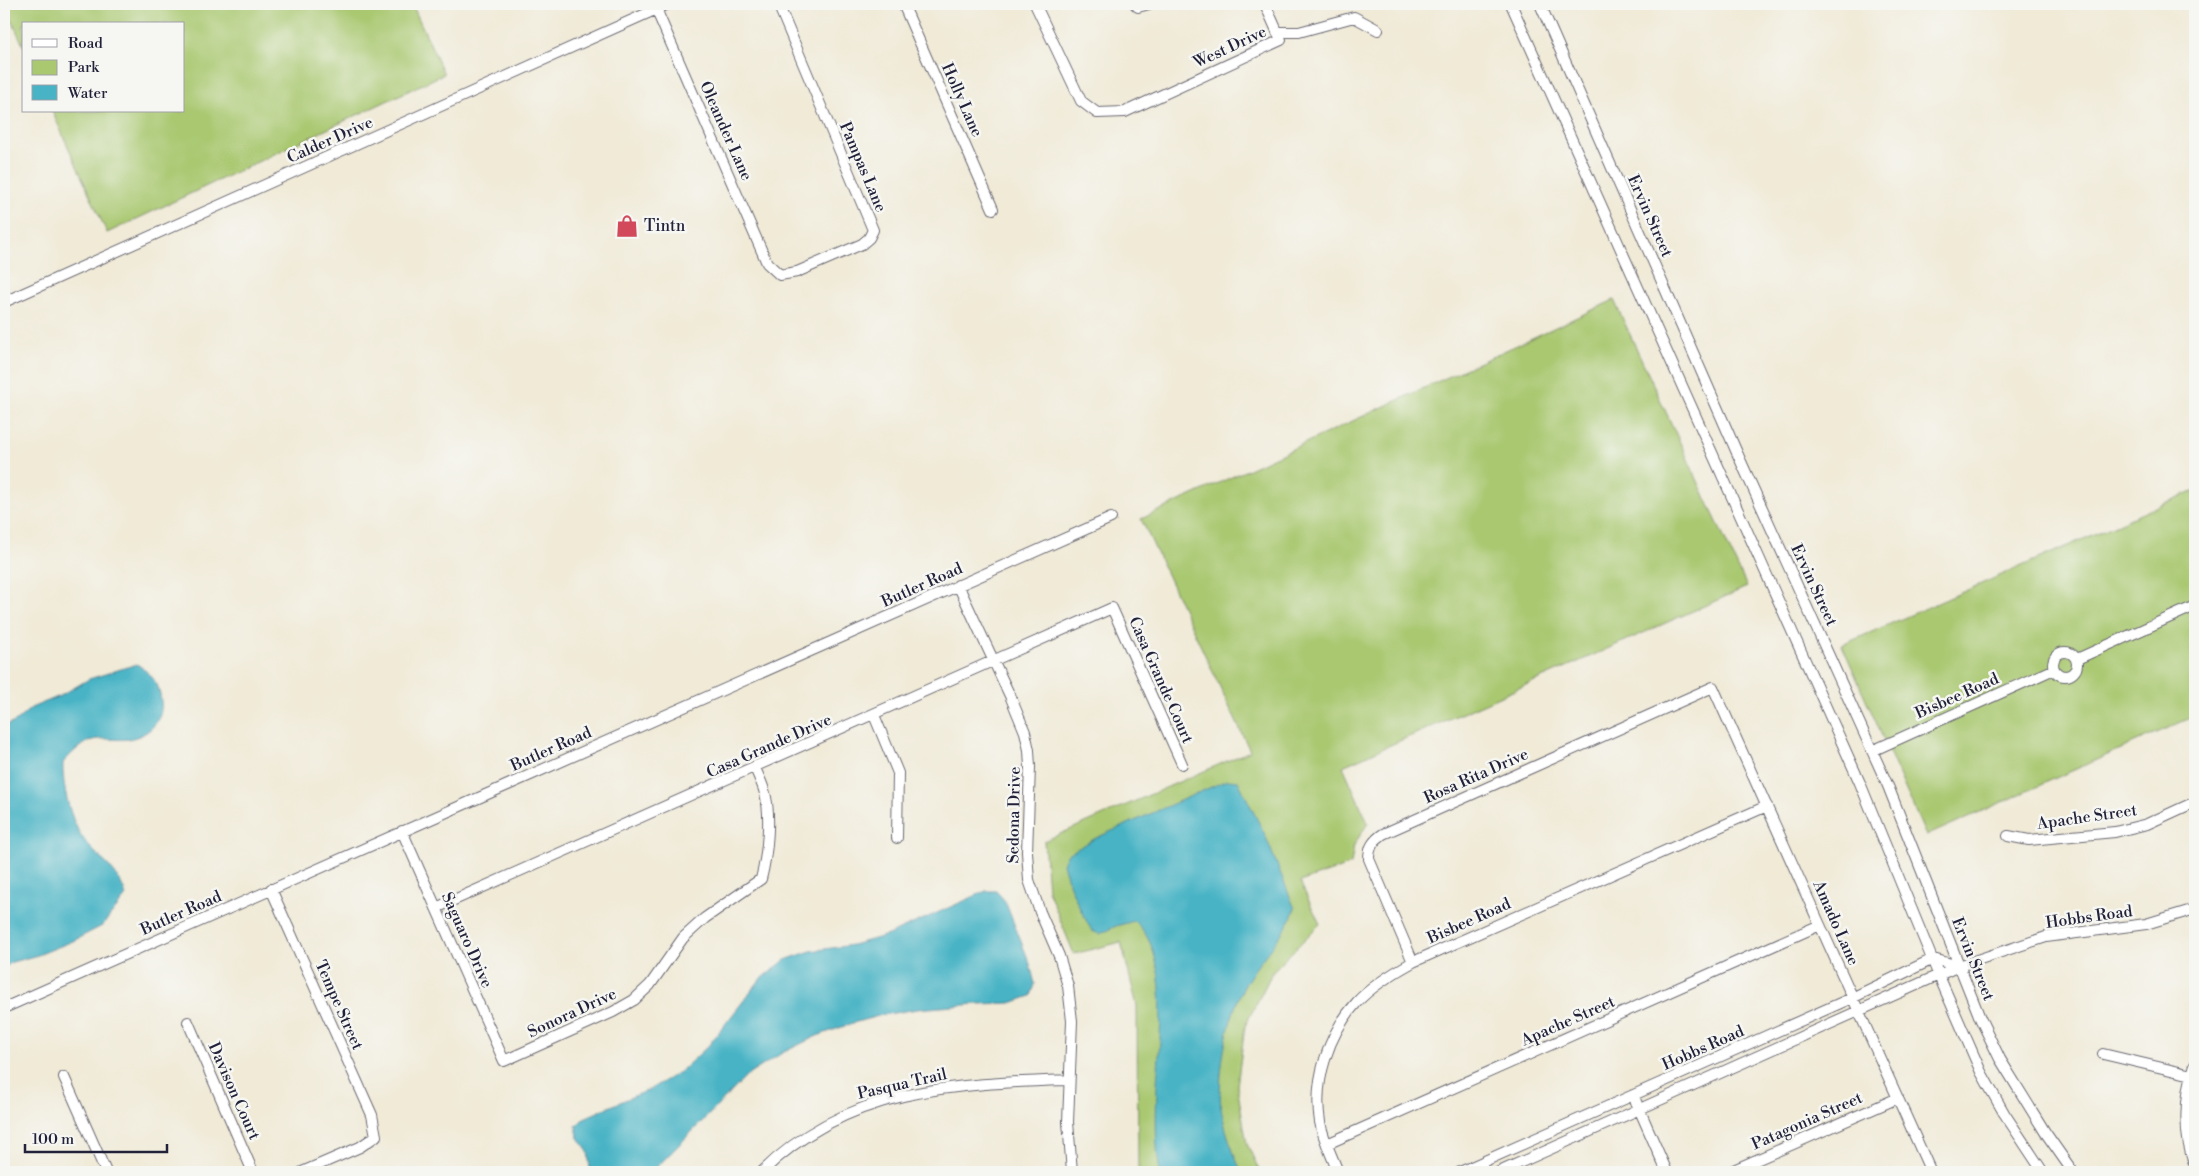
<svg xmlns="http://www.w3.org/2000/svg" width="2199" height="1176" font-family="'Libre Bodoni',serif">
<style>
.green{fill:#a9c870;stroke:#667556}
.water{fill:#47b3c5;stroke:#346a80}
.lines{fill:none;stroke-linecap:round;stroke-linejoin:round}
.minor-casing{stroke:#6a6872;stroke-width:12}
.minor{stroke:#fff;stroke-width:10}
.labels{text-anchor:middle;dominant-baseline:central;stroke-width:5;stroke-linejoin:round;paint-order:stroke}
.street-label{font-size:16px;fill:#22223b;stroke:#f6f6f2}
.poi-label{font-size:16px;fill:#22223b;stroke:#f6f6f2;text-anchor:start}
</style>
<rect width="100%" height="100%" fill="#f6f6f2"/>
<filter id="ink" filterUnits="userSpaceOnUse"><feTurbulence type="fractalNoise" baseFrequency=".02" numOctaves="2"/><feDisplacementMap in="SourceGraphic" scale="10" xChannelSelector="R" yChannelSelector="G"/><feConvolveMatrix kernelMatrix="1 2 1 2 8 2 1 2 1" color-interpolation-filters="sRGB"/></filter>
<filter id="wash" filterUnits="userSpaceOnUse"><feTurbulence type="fractalNoise" baseFrequency=".0096" numOctaves="4" result="noise"/><feDisplacementMap in="SourceGraphic" scale="20" xChannelSelector="R" yChannelSelector="G"/><feGaussianBlur stdDeviation="1.12" result="paint"/><feColorMatrix in="noise" values="0 0 0 0 0 0 0 0 0 0 0 0 0 0 0 0 0 1.4 0 .05"/><feComposite in="paint" operator="in"/></filter>
<g filter="url(#wash)">
<rect width="100%" height="100%" fill="#f0ead7"/>
<!-- green -->
<path class="green" d="M 4,4 L 412,4 L 444,74 L 107,233 L 52,111 L 184,111 L 184,24 L 24,24 L 24,47 Z
M 1614,300 L 1747,587 L 1343,766 L 1368,823 L 1354,845 L 1351,864 L 1300,882 L 1320,924 L 1273,971 L 1245,1026 L 1237,1086 L 1247,1144 L 1260,1172 L 1138,1172 L 1137,1006 L 1121,942 L 1074,954 L 1048,890 L 1044,841 L 1250,751 L 1141,519 Z
M 2195,490 L 2195,716 L 1926,836 L 1842,645 Z"/>
<!-- water -->
<path class="water" d="M 137,664 C 151,674 160,683 161,701 C 164,721 148,736 128,739 C 116,741 104,737 93,740 C 80,744 71,754 63,763 C 62,785 70,819 82,837 C 97,859 118,867 126,896 L 102,926 L 73,941 L 38,955 L 12,962 L 4,968 L 4,726 L 15,722 L 31,708 L 60,696 L 89,679 Z
M 1227,780 L 1238,781 L 1265,835 L 1295,909 C 1286,934 1263,955 1249,978 C 1229,1008 1217,1071 1221,1107 C 1224,1128 1233,1152 1241,1172 L 1160,1172 C 1155,1144 1156,1114 1157,1085 C 1159,1042 1172,951 1134,921 L 1116,926 L 1100,934 L 1092,931 C 1080,910 1069,888 1063,863 L 1068,854 L 1096,838 Z
M 986,891 L 996,891 L 1005,901 L 1030,964 L 1035,984 L 1031,996 L 1011,1003 L 977,1004 L 917,1009 L 882,1015 L 853,1023 L 817,1036 L 782,1053 L 748,1075 L 652,1172 L 587,1172 L 590,1169 L 588,1152 L 578,1136 L 576,1126 L 584,1118 L 652,1088 L 681,1071 L 708,1046 L 759,981 L 785,960 L 811,951 L 852,945 L 888,935 Z"/>
</g>
<g filter="url(#ink)">
<g class="lines">
<defs>
<path id="minor" d="M 903,4 L 993,209
M 1035,4 L 1081,101 L 1097,113 L 1125,112 L 1281,40 L 1265,4
M 1135,4 L 1138,7 L 1149,4
M 1511,4 L 1860,783 L 1939,976 L 1981,1072 L 2004,1113 L 2043,1172
M 1540,4 L 1738,455 L 1888,786 L 1980,1018 L 2000,1059 L 2045,1132 L 2073,1172
M 656,9 L 767,263 L 780,275 L 797,272 L 862,244 L 869,238 L 873,230 L 778,4
M 1277,32 L 1299,32 L 1354,17 L 1378,30
M 4,302 L 668,4
M 958,585 L 1011,698 L 1025,732 L 1029,750 L 1030,767 L 1027,852 L 1029,880 L 1040,912 L 1059,956 L 1068,986 L 1072,1021 L 1068,1122 L 1072,1172
M2053 664a12 12 0 1 1 24 0a12 12 0 1 1-24 0Z
M 2077,659 L 2195,606
M 874,715 L 898,773 L 897,838
M 1872,751 L 2054,669
M 402,831 L 504,1061 L 613,1012 L 634,1000 L 650,985 L 683,938 L 705,918 L 761,879 C 767,856 772,813 764,790 C 762,783 758,775 755,768
M 2008,836 L 2029,840 L 2115,832 L 2147,824 L 2195,802
M 271,889 L 372,1115 L 376,1136 L 360,1147 L 302,1172
M 436,908 L 1112,608 L 1182,764
M 1413,962 L 1369,859 C 1369,847 1373,841 1383,834 L 1713,687 L 1931,1172
M 4,1008 L 1111,518
M 188,1022 L 253,1172
M 2103,1054 L 2192,1075
M 2195,1065 C 2184,1096 2183,1136 2195,1166
M 64,1077 L 106,1172
M 1633,1095 L 1667,1172
M 1327,1144 L 1820,925
M 762,1172 C 847,1087 956,1084 1069,1080
M 1338,1172 C 1332,1156 1323,1139 1320,1122 C 1313,1080 1329,1033 1357,1002 C 1373,985 1393,973 1413,962 L 1767,806
M 1460,1172 L 1854,997 L 1933,959 L 1959,966
M 1499,1172 L 1959,966 L 2046,937 L 2146,924 L 2195,909
M 1729,1172 L 1898,1098"/>
</defs>
<!-- minor casing -->
<use href="#minor" class="minor-casing"/>
<!-- minor -->
<use href="#minor" class="minor"/>
</g>
</g>
<!-- icons -->
<defs>
<symbol id="shop-bare" viewBox="-9 -9 18 18"><path d="M-5-2.5h2.3a2.7 3.5 0 0 1 5.4 0H5L5.5 6h-11ZM-1.5-2.5h3a1.5 2.3 0 0 0-3 0Z" fill="#d1495b" stroke="#f6f6f2" stroke-width="2.5" paint-order="stroke"/></symbol>
</defs>
<g fill-rule="evenodd">
<use href="#shop-bare" x="611" y="210" width="32" height="32"/>
</g>
<g class="labels">
<!-- street labels -->
<g class="street-label">
<text transform="translate(1230 47) rotate(-25)">West Drive</text>
<text transform="translate(962 100) rotate(66)">Holly Lane</text>
<text transform="translate(726 131) rotate(66)">Oleander Lane</text>
<text transform="translate(330 140) rotate(-24)">Calder Drive</text>
<text transform="translate(863 167) rotate(67)">Pampas Lane</text>
<text transform="translate(1650 216) rotate(66)">Ervin Street</text>
<text transform="translate(922 585) rotate(-24)">Butler Road</text>
<text transform="translate(1814 585) rotate(65)">Ervin Street</text>
<text transform="translate(1161 680) rotate(66)">Casa Grande Court</text>
<text transform="translate(1957 696) rotate(-24)">Bisbee Road</text>
<text transform="translate(769 746) rotate(-24)">Casa Grande Drive</text>
<text transform="translate(551 749) rotate(-24)">Butler Road</text>
<text transform="translate(1476 776) rotate(-24)">Rosa Rita Drive</text>
<text transform="translate(1014 815) rotate(-89)">Sedona Drive</text>
<text transform="translate(2087 817) rotate(-8)">Apache Street</text>
<text transform="translate(181 913) rotate(-24)">Butler Road</text>
<text transform="translate(2089 917) rotate(-8)">Hobbs Road</text>
<text transform="translate(1469 921) rotate(-24)">Bisbee Road</text>
<text transform="translate(1836 923) rotate(66)">Amado Lane</text>
<text transform="translate(467 940) rotate(66)">Saguaro Drive</text>
<text transform="translate(1973 959) rotate(68)">Ervin Street</text>
<text transform="translate(339 1005) rotate(66)">Tempe Street</text>
<text transform="translate(572 1013) rotate(-25)">Sonora Drive</text>
<text transform="translate(1568 1021) rotate(-24)">Apache Street</text>
<text transform="translate(1703 1048) rotate(-24)">Hobbs Road</text>
<text transform="translate(902 1084) rotate(-13)">Pasqua Trail</text>
<text transform="translate(234 1091) rotate(66)">Davison Court</text>
<text transform="translate(1807 1121) rotate(-24)">Patagonia Street</text>
</g>
<!-- poi labels -->
<g class="poi-label">
<text x="644" y="226">Tintn</text>
</g>
</g>
<!-- margin -->
<rect width="2199" height="1176" fill="none" stroke="#f6f6f2" stroke-width="20"/>
<!-- legend -->
<rect x="22" y="22" width="162" height="90" fill="#f6f6f2" stroke="#a1a1a9"/>
<rect x="32" y="39" width="25" height="8" fill="#ffffff" stroke="#a1a1a9"/>
<text x="68" y="48" font-size="15" fill="#22223b">Road</text>
<rect x="32" y="60" width="25" height="15" fill="#a9c870" stroke="#a1a1a9"/>
<text x="68" y="72" font-size="15" fill="#22223b">Park</text>
<rect x="32" y="85" width="25" height="15" fill="#47b3c5" stroke="#a1a1a9"/>
<text x="68" y="98" font-size="15" fill="#22223b">Water</text>
<!-- scale -->
<path d="M25 1144v8h142v-8" fill="none" stroke="#22223b" stroke-width="2.5"/>
<text x="32" y="1144" font-size="15" fill="#22223b" stroke="#f6f6f2" stroke-width="4" paint-order="stroke">100 m</text>
</svg>
